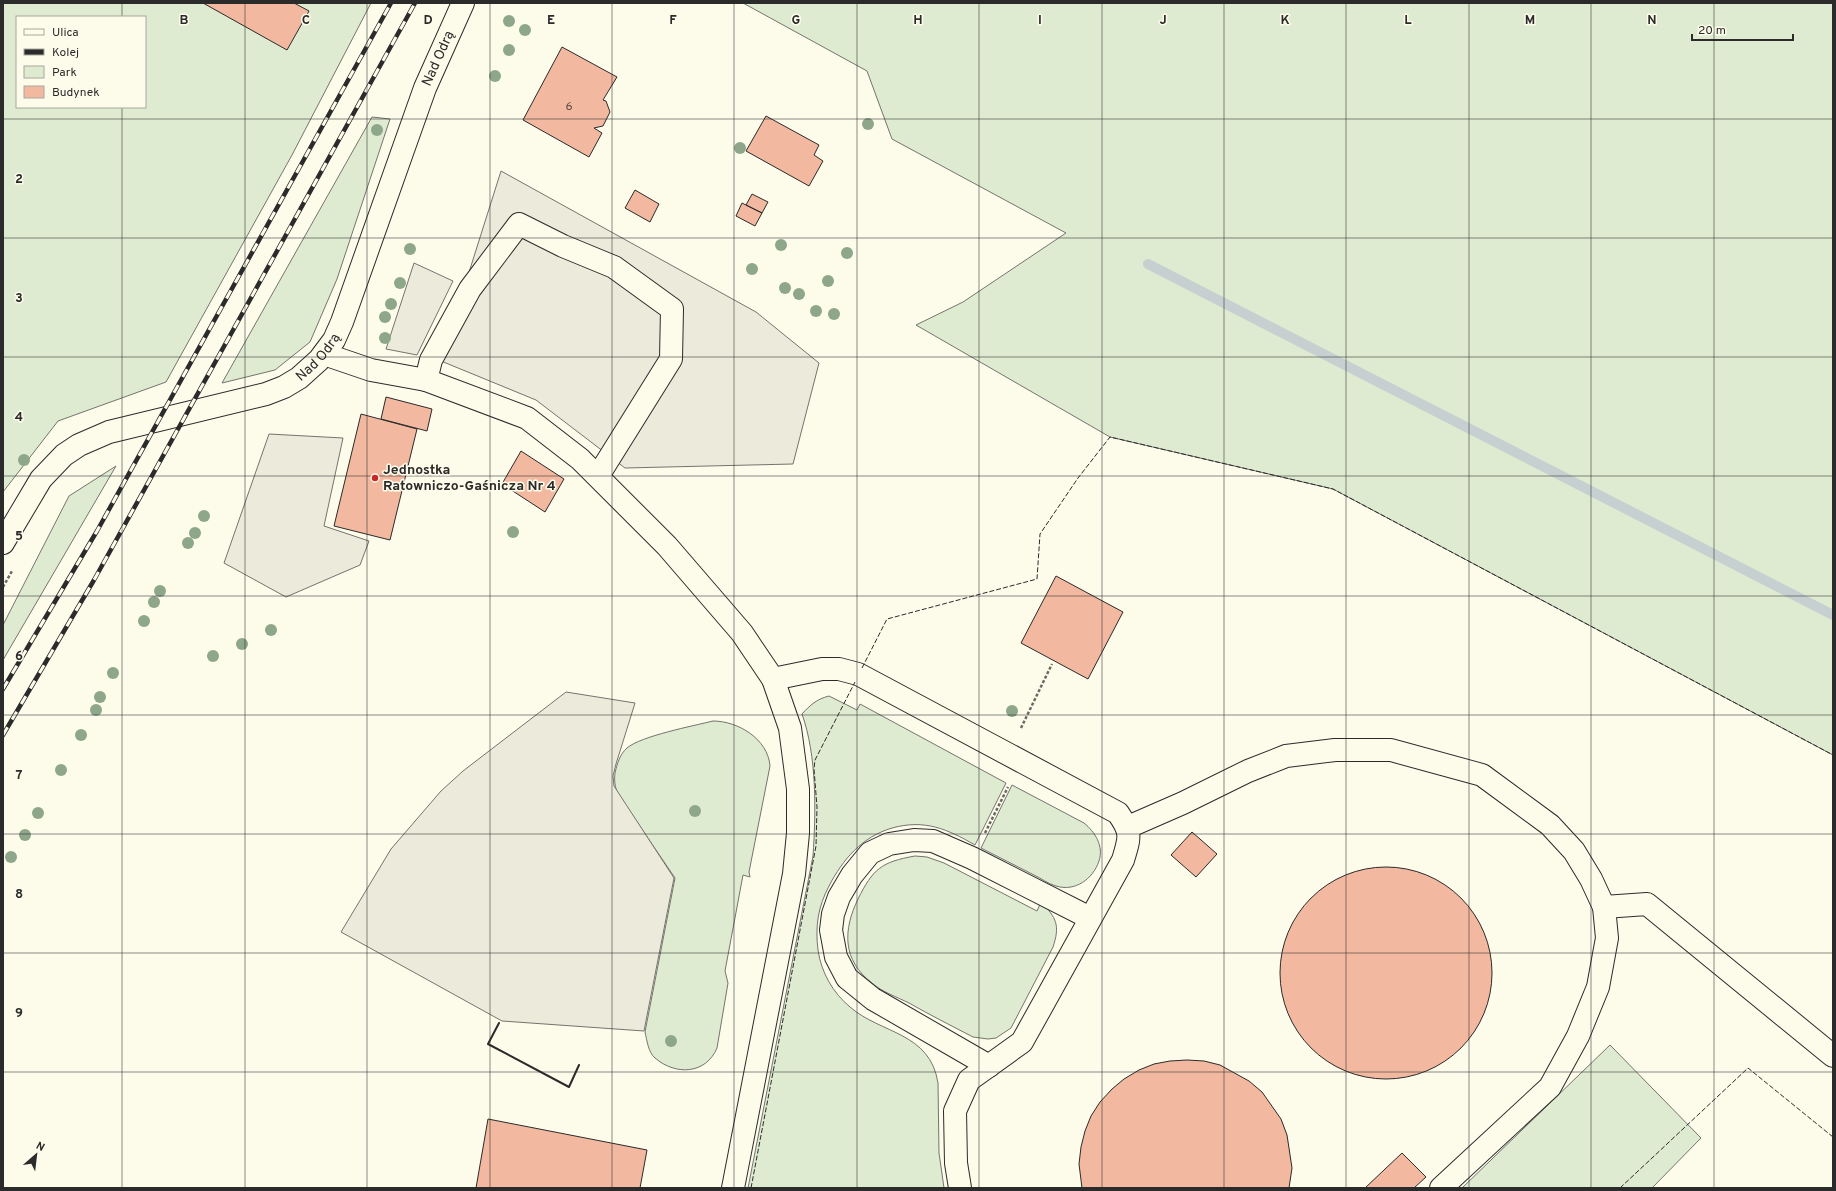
<svg xmlns="http://www.w3.org/2000/svg" width="1836" height="1191" font-family="Overpass,sans-serif">
<style>
.green{fill:#deebd1;stroke:#74746e;fill-rule:evenodd}
.parking{fill:#eceadb;stroke:#74746e}
.lines{fill:none;stroke-linecap:round;stroke-linejoin:round}
.stream{stroke:#c7d0d0;stroke-width:10}
.building{fill:#f2b8a0;stroke:#2b2b2b}
.minor-casing{stroke:#2b2b2b;stroke-width:24}
.path{stroke:#6a6964;stroke-width:2.5;stroke-dasharray:3 2;stroke-linecap:butt}
.minor{stroke:#fdfbea;stroke-width:22}
.rail-casing{stroke:#2b2b2b;stroke-width:4.5}
.rail{stroke:#fdfbea;stroke-width:3;stroke-dasharray:9;stroke-linecap:butt}
.fence{stroke:#2b2b2b;stroke-width:1;stroke-dasharray:5 2;stroke-linecap:butt}
.wall{stroke:#2b2b2b;stroke-width:2}
.tree{fill:#8ea78a}
.grid{fill:none;stroke:#2b2b2b;stroke-width:1;stroke-opacity:0.55}
.poi-dot{fill:#c62828;stroke:#fdfbea;stroke-width:1.5}
.labels{text-anchor:middle;dominant-baseline:central;stroke-width:3;stroke-linejoin:round;paint-order:stroke}
.number-label{font-size:12px;fill:#5d4e48}
.street-label{font-size:14px;fill:#2b2b2b;stroke:#fdfbea}
.poi-label{font-size:14px;font-weight:bold;fill:#2b2b2b;stroke:#fdfbea;text-anchor:start}
.grid-label{font-size:13px;text-anchor:middle;font-weight:bold;fill:#2b2b2b;stroke:#fdfbea;stroke-width:3;stroke-linejoin:round;paint-order:stroke}
</style>
<rect width="100%" height="100%" fill="#fdfbea"/>
<!-- green -->
<path class="green" d="M 3,3 L 371,3 L 292,155 L 166,382 L 58,421 L 3,492 ZM 17,17 L 145,17 L 145,107 L 17,107 Z
M 743,3 L 1833,3 L 1833,755 L 1333,489 L 1110,437 L 916,325 L 963,302 L 1066,233 L 892,139 L 867,71 Z
M 372,117 L 390,119 L 337,279 L 310,342 L 275,370 L 222,383 Z
M 116,466 L 3,660 L 3,625 L 69,496 Z
M 829,696 L 857,710 L 860,704 L 1006,783 L 975,845 C 947,829 925,819 892,828 C 862,837 843,859 829,886 C 818,907 815,926 818,950 C 821,972 833,993 850,1007 C 881,1034 930,1032 938,1083 L 939,1153 L 944,1188 L 748,1188 L 813,856 C 816,812 817,756 802,714 C 810,705 817,699 829,696 Z
M 713,721 C 738,721 768,739 770,766 L 749,872 L 750,877 L 743,875 L 725,971 L 728,983 L 717,1048 C 706,1074 676,1076 655,1058 C 648,1052 647,1040 645,1032 L 675,878 L 618,794 C 615,787 614,781 615,773 C 617,764 620,754 627,748 C 641,736 693,726 713,721 Z
M 1012,785 L 1084,823 C 1095,832 1104,846 1099,861 C 1093,879 1075,892 1056,886 C 1048,884 1041,878 1034,875 C 1016,866 999,857 981,848 Z
M 915,856 L 927,857 L 944,863 L 1037,911 L 1041,902 C 1057,918 1060,926 1053,947 L 1011,1028 L 996,1038 L 988,1039 L 973,1037 C 952,1026 930,1015 909,1003 C 897,997 882,992 872,983 C 842,960 843,930 858,899 C 873,869 881,862 915,856 Z
M 1610,1045 L 1701,1138 L 1652,1188 L 1462,1188 Z"/>
<!-- parking -->
<path class="parking" d="M 501,171 L 756,312 L 819,363 L 793,464 L 625,468 L 536,400 L 441,361 Z
M 414,263 L 453,281 L 417,355 L 386,349 Z
M 269,434 L 343,438 L 324,526 L 369,541 L 360,565 L 286,597 L 224,563 Z
M 566,692 L 635,703 L 616,764 L 613,776 L 614,786 L 674,878 L 644,1031 L 502,1021 L 341,932 L 391,849 L 441,791 L 463,771 Z"/>
<g class="lines">
<!-- stream -->
<path class="stream" d="M 1148,264 L 1833,615"/>
</g>
<!-- building -->
<path class="building" d="M 203,3 L 294,3 L 309,11 L 287,50 Z
M 562,47 L 617,77 L 603,100 L 606,101 L 610,112 L 603,126 L 594,128 L 602,133 L 589,157 L 523,120 Z
M 766,116 L 819,145 L 814,155 L 823,161 L 809,186 L 746,151 Z
M 635,190 L 659,204 L 650,222 L 625,208 Z
M 752,194 L 768,202 L 762,213 L 746,205 Z
M 742,203 L 762,213 L 755,226 L 736,216 Z
M 386,397 L 432,409 L 427,431 L 381,419 Z
M 361,414 L 417,429 L 390,540 L 334,526 Z
M 521,451 L 564,479 L 545,512 L 502,484 Z
M 1056,576 L 1123,612 L 1088,679 L 1021,643 Z
M 1192,832 L 1217,854 L 1196,877 L 1171,855 Z
M1280 973a106 106 0 1 1 212 0a106 106 0 1 1-212 0Z
M 1187,1060 L 1204,1061 L 1220,1065 L 1249,1081 L 1262,1092 L 1281,1119 L 1287,1135 L 1292,1168 L 1289,1188 L 1082,1188 L 1079,1164 L 1081,1147 L 1085,1131 L 1091,1116 L 1100,1102 L 1112,1089 L 1124,1079 L 1139,1070 L 1154,1064 L 1170,1061 Z
M 488,1119 L 647,1150 L 640,1188 L 476,1188 Z
M 1402,1153 L 1426,1177 L 1414,1188 L 1365,1188 Z"/>
<g class="lines">
<defs>
<g id="minor">
<path d="M 324,354 L 371,370 L 426,380 L 527,418 L 580,459 L 667,546 L 742,633 L 773,679 L 790,728 L 798,789 L 798,833 L 794,874 L 733,1188"/>
<path d="M 426,380 L 431,360 L 470,289 L 519,224 L 563,246 L 614,267 L 672,309 L 671,359 L 598,476"/>
<path id="s1" d="M 3,543 L 41,479 L 64,455 L 79,445 L 109,432 L 266,394 L 284,387 L 299,378 L 319,360 L 334,340 L 342,322 L 425,88 L 463,3"/>
<path d="M 773,679 L 822,669 L 839,669 L 858,674 L 1118,813 C 1132,833 1130,837 1123,860 L 1022,1042 L 969,1080 L 955,1111 L 956,1163 L 960,1188"/>
<path d="M 1128,827 L 1183,803 L 1248,771 L 1286,756 L 1335,750 L 1391,750 L 1482,775 L 1550,825 L 1574,851 L 1591,879 L 1604,907 L 1607,938 L 1598,987 L 1578,1036 L 1550,1087 L 1441,1188"/>
<path d="M 1604,907 L 1647,904 L 1833,1056"/>
<path d="M 989,1066 L 873,999 L 847,978 L 836,957 L 831,930 L 833,914 L 839,897 L 852,875 L 870,853 L 889,844 L 914,840 L 933,841 L 972,858 L 1090,918"/>
</g>
</defs>
<!-- minor casing -->
<use href="#minor" class="minor-casing"/>
<!-- path -->
<path class="path" d="M 3,587 L 12,571
M 1021,728 L 1052,664
M 985,833 L 1008,787"/>
<!-- minor -->
<use href="#minor" class="minor"/>
<defs>
<path id="rail" d="M 3,689 L 97,531 L 391,3
M 3,735 L 94,580 L 415,3"/>
</defs>
<!-- rail casing -->
<use href="#rail" class="rail-casing"/>
<!-- rail -->
<use href="#rail" class="rail"/>
<!-- fence -->
<path class="fence" d="M 862,668 L 887,619 L 1037,579 L 1040,534 L 1078,478 L 1110,437 L 1333,489 L 1833,755
M 751,1188 L 816,846 L 817,807 L 814,769 L 815,760 L 855,682
M 1620,1188 L 1748,1068 L 1833,1137"/>
<!-- wall -->
<path class="wall" d="M 499,1023 L 488,1044 L 569,1087 L 579,1065"/>
</g>
<!-- trees -->
<g class="tree">
<circle cx="509" cy="21" r="6"/>
<circle cx="525" cy="30" r="6"/>
<circle cx="509" cy="50" r="6"/>
<circle cx="495" cy="76" r="6"/>
<circle cx="868" cy="124" r="6"/>
<circle cx="377" cy="130" r="6"/>
<circle cx="740" cy="148" r="6"/>
<circle cx="781" cy="245" r="6"/>
<circle cx="410" cy="249" r="6"/>
<circle cx="847" cy="253" r="6"/>
<circle cx="752" cy="269" r="6"/>
<circle cx="828" cy="281" r="6"/>
<circle cx="400" cy="283" r="6"/>
<circle cx="785" cy="288" r="6"/>
<circle cx="799" cy="294" r="6"/>
<circle cx="391" cy="304" r="6"/>
<circle cx="816" cy="311" r="6"/>
<circle cx="834" cy="314" r="6"/>
<circle cx="385" cy="317" r="6"/>
<circle cx="385" cy="338" r="6"/>
<circle cx="24" cy="460" r="6"/>
<circle cx="204" cy="516" r="6"/>
<circle cx="513" cy="532" r="6"/>
<circle cx="195" cy="533" r="6"/>
<circle cx="188" cy="543" r="6"/>
<circle cx="160" cy="591" r="6"/>
<circle cx="154" cy="602" r="6"/>
<circle cx="144" cy="621" r="6"/>
<circle cx="271" cy="630" r="6"/>
<circle cx="242" cy="644" r="6"/>
<circle cx="213" cy="656" r="6"/>
<circle cx="113" cy="673" r="6"/>
<circle cx="100" cy="697" r="6"/>
<circle cx="96" cy="710" r="6"/>
<circle cx="1012" cy="711" r="6"/>
<circle cx="81" cy="735" r="6"/>
<circle cx="61" cy="770" r="6"/>
<circle cx="695" cy="811" r="6"/>
<circle cx="38" cy="813" r="6"/>
<circle cx="25" cy="835" r="6"/>
<circle cx="11" cy="857" r="6"/>
<circle cx="671" cy="1041" r="6"/>
</g>
<!-- grid -->
<path class="grid" d="M 122,3 L 122,17M 245,3 L 245,1188M 367,3 L 367,1188M 490,3 L 490,1188M 612,3 L 612,1188M 734,3 L 734,1188M 857,3 L 857,1188M 979,3 L 979,1188M 1102,3 L 1102,1188M 1224,3 L 1224,1188M 1346,3 L 1346,1188M 1469,3 L 1469,1188M 1591,3 L 1591,1188M 1714,3 L 1714,1188M 122,107 L 122,1188M 3,119 L 1833,119M 3,238 L 1833,238M 3,357 L 1833,357M 3,476 L 1833,476M 3,596 L 1833,596M 3,715 L 1833,715M 3,834 L 1833,834M 3,953 L 1833,953M 3,1072 L 1833,1072"/>
<!-- markers -->
<circle class="poi-dot" cx="375" cy="478" r="4"/>
<g class="labels">
<!-- number labels -->
<g class="number-label">
<text x="569" y="107">6</text>
</g>
<!-- street labels -->
<g class="street-label">
<text stroke="none"><textPath href="#s1" startOffset="709">Nad Odrą</textPath></text>
<text stroke="none"><textPath href="#s1" startOffset="385">Nad Odrą</textPath></text>
</g>
<!-- poi labels -->
<g class="poi-label">
<text x="383" y="470">Jednostka<tspan x="383" dy="16">Ratowniczo-Gaśnicza Nr 4</tspan></text>
</g>
</g>
<g class="grid-label">
<text x="184" y="24">B</text>
<text x="306" y="24">C</text>
<text x="428" y="24">D</text>
<text x="551" y="24">E</text>
<text x="673" y="24">F</text>
<text x="796" y="24">G</text>
<text x="918" y="24">H</text>
<text x="1040" y="24">I</text>
<text x="1163" y="24">J</text>
<text x="1285" y="24">K</text>
<text x="1408" y="24">L</text>
<text x="1530" y="24">M</text>
<text x="1652" y="24">N</text>
<text x="19" y="183">2</text>
<text x="19" y="302">3</text>
<text x="19" y="421">4</text>
<text x="19" y="540">5</text>
<text x="19" y="660">6</text>
<text x="19" y="779">7</text>
<text x="19" y="898">8</text>
<text x="19" y="1017">9</text>
</g>
<!-- border -->
<rect width="1836" height="1191" fill="none" stroke="#2b2b2b" stroke-width="8"/>
<!-- legend -->
<rect x="16" y="16" width="130" height="92" fill="#fdfbea" stroke="#a9a89e"/>
<rect x="24" y="29" width="20" height="6" fill="#fdfbea" stroke="#a9a89e"/>
<text x="52" y="36" font-size="12" fill="#2b2b2b">Ulica</text>
<rect x="24" y="49" width="20" height="6" fill="#2b2b2b" stroke="#a9a89e"/>
<text x="52" y="56" font-size="12" fill="#2b2b2b">Kolej</text>
<rect x="24" y="66" width="20" height="12" fill="#deebd1" stroke="#a9a89e"/>
<text x="52" y="76" font-size="12" fill="#2b2b2b">Park</text>
<rect x="24" y="86" width="20" height="12" fill="#f2b8a0" stroke="#a9a89e"/>
<text x="52" y="96" font-size="12" fill="#2b2b2b">Budynek</text>
<!-- north arrow -->
<g transform="translate(36 1155) rotate(28)" stroke="#fdfbea" stroke-width="3" paint-order="stroke">
<path d="M0-3L7 15L0 10L-7 15Z" fill="#2b2b2b"/>
<text y="-6" font-size="11" font-weight="bold" text-anchor="middle" fill="#2b2b2b">N</text>
</g>
<!-- scale -->
<path d="M1692 34v6h101v-6" fill="none" stroke="#2b2b2b" stroke-width="2"/>
<text x="1698" y="34" font-size="12" fill="#2b2b2b" stroke="#fdfbea" stroke-width="3" paint-order="stroke">20 m</text>
</svg>
